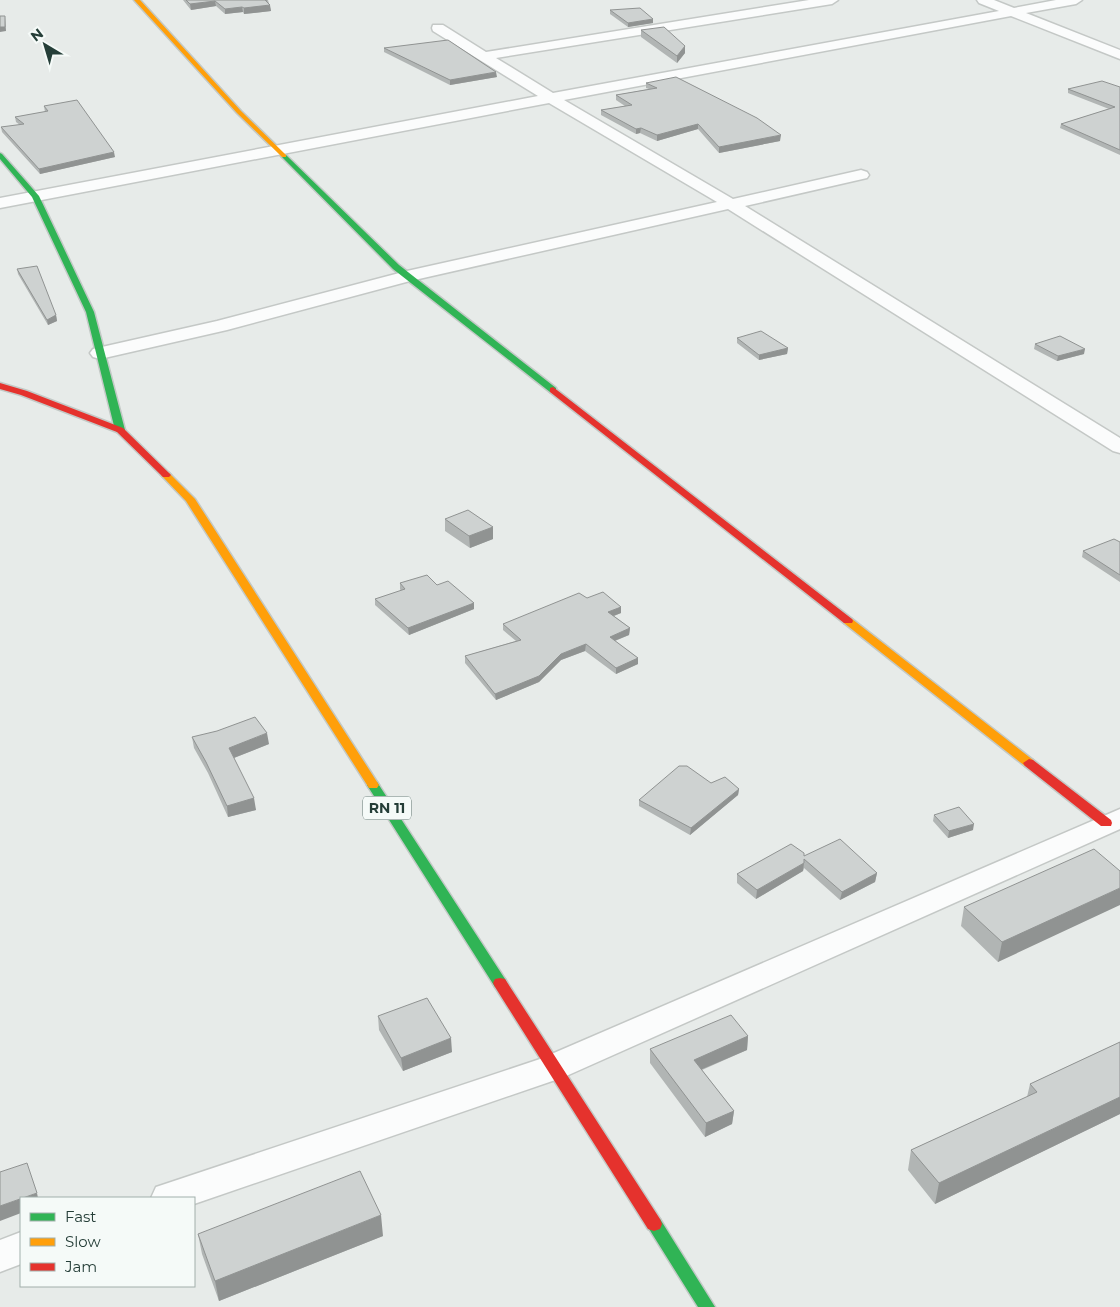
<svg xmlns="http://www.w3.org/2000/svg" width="1120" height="1307" font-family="Montserrat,sans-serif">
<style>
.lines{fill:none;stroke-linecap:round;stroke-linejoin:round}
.street-casing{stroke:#c4c8c6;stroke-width:3}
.fast-casing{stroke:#c3c9c6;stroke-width:3}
.slow-casing{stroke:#c3c9c6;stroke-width:3}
.jam-casing{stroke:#c3c9c6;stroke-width:3}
.street{fill:#fbfcfc;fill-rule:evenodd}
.fast{fill:#30b455;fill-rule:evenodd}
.slow{fill:#ff9f0a;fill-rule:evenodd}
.jam{fill:#e5322d;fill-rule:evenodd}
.wall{fill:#b1b5b4}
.shaded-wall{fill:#909392}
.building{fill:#ced2d1;stroke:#909392}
.labels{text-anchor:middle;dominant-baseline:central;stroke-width:4;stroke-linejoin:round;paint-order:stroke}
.shield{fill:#f5faf8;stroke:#637672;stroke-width:1}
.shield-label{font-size:14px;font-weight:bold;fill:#253e38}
</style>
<rect width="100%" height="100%" fill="#e7ebe9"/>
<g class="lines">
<defs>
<path id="street" d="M 809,0 L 838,0 L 832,4 L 496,58 L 553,93 L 999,11 L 979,3 L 977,0 L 994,0 L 1014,8 L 1056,0 L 1082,0 L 1076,4 L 1026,13 L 1120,50 L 1120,59 L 1011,16 L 564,100 L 733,199 L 861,170 L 867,172 L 869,175 L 867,178 L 745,206 L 1120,438 L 1120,453 L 1113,451 L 728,209 L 410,281 L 227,330 L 100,359 L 93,357 L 90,353 L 93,349 L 217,321 L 407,271 L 717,202 L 549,103 L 0,208 L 0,198 L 538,96 L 433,31 L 432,28 L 433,25 L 443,25 L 486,52 Z
M 1120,809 L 1120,829 L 564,1077 L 194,1204 L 194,1198 L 151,1198 L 156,1187 L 540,1059 Z
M 21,1232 L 21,1264 L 0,1272 L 0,1240 Z"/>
<path id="fast" d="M 0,153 L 2,154 L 39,196 L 94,312 L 125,430 L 123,432 L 117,432 L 115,430 L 86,312 L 32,197 L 0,159 Z
M 282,155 L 286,155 L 399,265 L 556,388 L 556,392 L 550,392 L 393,269 L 282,157 Z
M 373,781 L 377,782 L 505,979 L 507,983 L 505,987 L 500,988 L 495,987 L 367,785 Z
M 654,1217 L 660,1219 L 715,1307 L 698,1307 L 646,1224 L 648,1219 Z"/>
<path id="slow" d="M 134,0 L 140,0 L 241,111 L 286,155 L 286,157 L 282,157 L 237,113 Z
M 166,472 L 169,473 L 195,499 L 379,785 L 377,788 L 369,788 L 186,501 L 161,475 Z
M 848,618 L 852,619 L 1033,760 L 1035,763 L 1033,766 L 1025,766 L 844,623 L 843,621 L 844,619 Z"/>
<path id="jam" d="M 0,383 L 27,391 L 123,428 L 171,475 L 169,477 L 163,477 L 117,432 L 21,395 L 0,389 Z
M 553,387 L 852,619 L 853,621 L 852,623 L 844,623 L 550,392 L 550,388 Z
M 1029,759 L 1033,760 L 1111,820 L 1112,823 L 1111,826 L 1101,826 L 1025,766 L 1023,763 Z
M 500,978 L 505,979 L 660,1219 L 662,1224 L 660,1229 L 654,1231 L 648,1229 L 495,987 L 493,983 L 495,979 Z"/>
</defs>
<!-- street casing -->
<use href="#street" class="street-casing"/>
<!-- fast casing -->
<use href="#fast" class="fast-casing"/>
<!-- slow casing -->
<use href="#slow" class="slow-casing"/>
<!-- jam casing -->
<use href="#jam" class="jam-casing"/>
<!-- street -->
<use href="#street" class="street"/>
<!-- fast -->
<use href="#fast" class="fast"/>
<!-- slow -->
<use href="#slow" class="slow"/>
<!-- jam -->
<use href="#jam" class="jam"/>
</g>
<!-- wall -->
<path class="wall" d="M 183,0 L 268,0 L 271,11 L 244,14 L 243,12 L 225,14 L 216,6 L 191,10 Z
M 610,10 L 653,23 L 628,27 L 610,14 Z
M 641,30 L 685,46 L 685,53 L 677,63 L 641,37 Z
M 384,48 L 497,77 L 450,85 L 384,52 Z
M 646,83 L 780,141 L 719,153 L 698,129 L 657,141 L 640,133 L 636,134 L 601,115 L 601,110 L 625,106 L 616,100 L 616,95 L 649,89 L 646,88 Z
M 1120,87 L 1120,155 L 1060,128 L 1061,124 L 1109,109 L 1068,93 L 1068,89 Z
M 44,106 L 115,157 L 40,174 L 2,132 L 1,127 L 20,125 L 16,122 L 15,117 L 45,112 Z
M 17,269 L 56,315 L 57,321 L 48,325 L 18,274 Z
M 737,338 L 788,348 L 787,354 L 759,360 L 737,343 Z
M 1035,344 L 1084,354 L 1057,361 L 1034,349 Z
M 445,519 L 493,527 L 493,539 L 470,548 L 445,531 Z
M 1120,542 L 1120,582 L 1082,557 L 1083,551 Z
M 400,583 L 437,585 L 474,603 L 474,609 L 409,635 L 375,605 L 375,599 L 401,591 L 400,589 Z
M 587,598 L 621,607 L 621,613 L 614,616 L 630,628 L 629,635 L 615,641 L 638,658 L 638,664 L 616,674 L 585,651 L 561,660 L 539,682 L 496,700 L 465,663 L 465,656 L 516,641 L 503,630 L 503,624 Z
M 192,737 L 269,744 L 234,758 L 256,810 L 228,817 L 208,773 L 194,748 Z
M 711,783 L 739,789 L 738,795 L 690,835 L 639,806 L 639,800 Z
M 934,815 L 973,830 L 948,838 L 933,821 Z
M 804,856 L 877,873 L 875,882 L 840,900 L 804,868 L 803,871 L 756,899 L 737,883 L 737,874 Z
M 1120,871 L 998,962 L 961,926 L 964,907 Z
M 378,1016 L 452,1052 L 403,1071 L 379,1030 Z
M 748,1036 L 747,1050 L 702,1070 L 734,1111 L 732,1124 L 705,1137 L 650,1063 L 650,1049 Z
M 1120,1042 L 1120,1114 L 935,1204 L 908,1170 L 911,1150 L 1027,1097 L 1030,1084 Z
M 198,1234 L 383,1236 L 219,1301 L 202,1254 Z"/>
<!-- shaded-wall -->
<path class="shaded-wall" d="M 215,1 L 216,6 L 191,10 L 190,4 Z
M 270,5 L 271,11 L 244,14 L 244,8 Z
M 242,7 L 243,12 L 225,14 L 225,9 Z
M 5,16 L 6,31 L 0,32 L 0,27 Z
M 653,19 L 653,23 L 628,27 L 628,23 Z
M 685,46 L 685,53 L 677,63 L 677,56 Z
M 496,72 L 497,77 L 450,85 L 450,80 Z
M 698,124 L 698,129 L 657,141 L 657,135 Z
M 641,128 L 640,133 L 636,134 L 636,129 Z
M 781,135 L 780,141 L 719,153 L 719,147 Z
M 114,152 L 115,157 L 40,174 L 39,169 Z
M 56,315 L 57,321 L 48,325 L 47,320 Z
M 788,348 L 787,354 L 759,360 L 759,355 Z
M 1085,349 L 1084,354 L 1057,361 L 1058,356 Z
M 493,527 L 493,539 L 470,548 L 469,536 Z
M 474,603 L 474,609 L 409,635 L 408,628 Z
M 621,607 L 621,613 L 608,618 L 608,612 Z
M 630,628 L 629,635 L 609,643 L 610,637 Z
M 586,644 L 585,651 L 561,660 L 539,682 L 496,700 L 495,694 L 561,654 Z
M 638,658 L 638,664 L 616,674 L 616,668 Z
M 267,733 L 269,744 L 231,759 L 229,748 Z
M 739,789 L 738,795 L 690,835 L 691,828 Z
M 254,798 L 256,810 L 228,817 L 227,806 Z
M 974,824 L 973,830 L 948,838 L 949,831 Z
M 804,863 L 803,871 L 756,899 L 757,890 Z
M 877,873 L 875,882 L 840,900 L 842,892 Z
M 1120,888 L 1120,905 L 998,962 L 1002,942 Z
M 748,1036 L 747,1050 L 693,1073 L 694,1060 Z
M 451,1038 L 452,1052 L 403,1071 L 401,1058 Z
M 1120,1097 L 1120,1114 L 935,1204 L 939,1183 Z
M 734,1111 L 732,1124 L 705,1137 L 706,1123 Z
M 37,1193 L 38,1198 L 21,1198 L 21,1213 L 0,1221 L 0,1206 Z
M 381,1215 L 383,1236 L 219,1301 L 215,1281 Z"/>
<!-- building -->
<path class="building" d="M 186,0 L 267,0 L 265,0 L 270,5 L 244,8 L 242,7 L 225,9 L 215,1 L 190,4 Z
M 640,8 L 653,19 L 628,23 L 610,10 Z
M 0,16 L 5,16 L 5,27 L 0,27 Z
M 664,27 L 685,46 L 677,56 L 641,30 Z
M 448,40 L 496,72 L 450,80 L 384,48 Z
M 676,77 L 757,118 L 781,135 L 719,147 L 698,124 L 657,135 L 641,128 L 636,129 L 601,110 L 632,105 L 616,95 L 657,88 L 646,83 Z
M 1102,81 L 1120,87 L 1120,150 L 1061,124 L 1115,107 L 1068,89 Z
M 77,100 L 114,152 L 39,169 L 1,127 L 24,124 L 15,117 L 48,111 L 44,106 Z
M 37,266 L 56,315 L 47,320 L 17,269 Z
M 761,331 L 788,348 L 759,355 L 737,338 Z
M 1060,336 L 1085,349 L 1058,356 L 1035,344 Z
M 468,510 L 493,527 L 469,536 L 445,519 Z
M 1114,539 L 1120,542 L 1120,575 L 1083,551 Z
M 427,575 L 437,585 L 448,581 L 474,603 L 408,628 L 375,599 L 405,589 L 400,583 Z
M 603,592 L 621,607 L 608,612 L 630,628 L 610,637 L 638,658 L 616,668 L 586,644 L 561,654 L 539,676 L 495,694 L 465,656 L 521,640 L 503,624 L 579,593 L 587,598 Z
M 255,717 L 267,733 L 229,748 L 254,798 L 227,806 L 206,762 L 192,737 L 217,731 Z
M 679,766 L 687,766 L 711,783 L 725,777 L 739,789 L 691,828 L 639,800 Z
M 959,807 L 974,824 L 949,831 L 934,815 Z
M 840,839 L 877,873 L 842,892 L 804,859 L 804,863 L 757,890 L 737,874 L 791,844 L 804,853 L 804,856 Z
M 1094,849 L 1120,871 L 1120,888 L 1002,942 L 964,907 Z
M 427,998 L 451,1038 L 401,1058 L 378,1016 Z
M 731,1015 L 748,1036 L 694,1060 L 734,1111 L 706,1123 L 650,1049 Z
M 1120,1042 L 1120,1097 L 939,1183 L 911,1150 L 1037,1092 L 1030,1084 Z
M 27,1163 L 37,1193 L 0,1206 L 0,1172 Z
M 360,1171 L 381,1215 L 215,1281 L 198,1234 Z"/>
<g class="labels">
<!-- shield labels -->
<rect class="shield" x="363" y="796.5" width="48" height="23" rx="4"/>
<g class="shield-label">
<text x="387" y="808">RN 11</text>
</g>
</g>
<!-- legend -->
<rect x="20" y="1197" width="175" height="90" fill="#f5faf8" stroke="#a2afab"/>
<rect x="30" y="1213" width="25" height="8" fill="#30b455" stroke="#a2afab"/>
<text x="65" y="1222" font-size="15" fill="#253e38">Fast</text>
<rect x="30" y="1238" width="25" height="8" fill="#ff9f0a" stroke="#a2afab"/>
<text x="65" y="1247" font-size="15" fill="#253e38">Slow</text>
<rect x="30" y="1263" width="25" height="8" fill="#e5322d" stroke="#a2afab"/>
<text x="65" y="1272" font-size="15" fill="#253e38">Jam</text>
<!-- north arrow -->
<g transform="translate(45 45) rotate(322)" stroke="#f5faf8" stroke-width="4" paint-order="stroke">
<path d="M0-4L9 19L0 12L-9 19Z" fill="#253e38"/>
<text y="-8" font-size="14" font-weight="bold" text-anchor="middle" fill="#253e38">N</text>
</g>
</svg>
